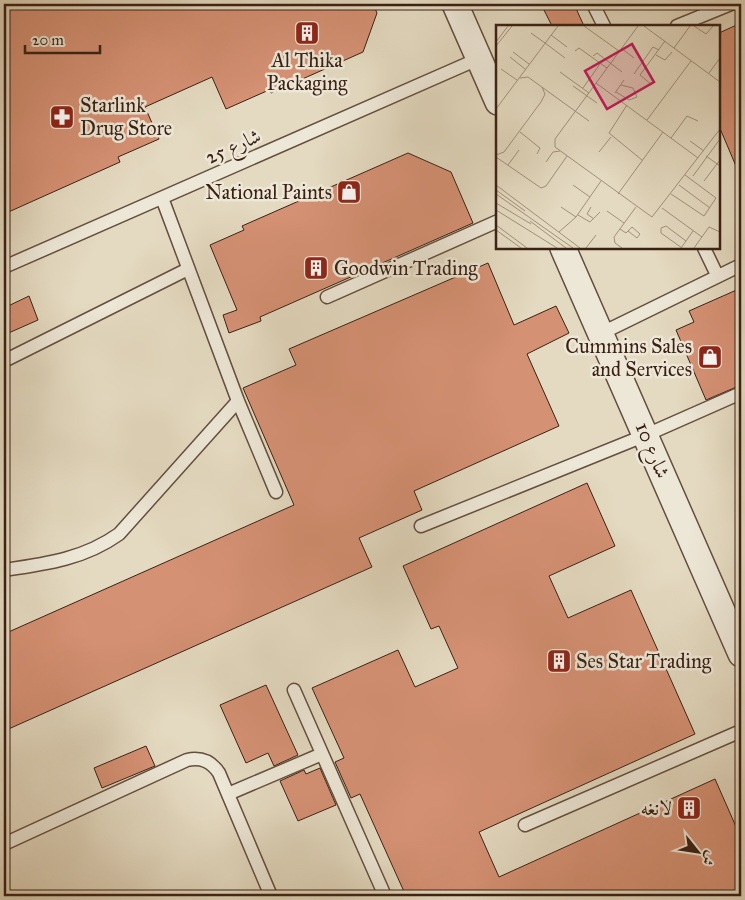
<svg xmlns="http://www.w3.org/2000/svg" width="745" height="900" font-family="'IM FELL Great Primer',Amiri,serif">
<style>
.building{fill:#d59174;stroke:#3a2114}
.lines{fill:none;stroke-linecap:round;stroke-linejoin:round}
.service-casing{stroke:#644f3f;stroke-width:15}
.minor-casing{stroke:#644f3f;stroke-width:28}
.service{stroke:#ede7d7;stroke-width:12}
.minor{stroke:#ede7d7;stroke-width:25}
.labels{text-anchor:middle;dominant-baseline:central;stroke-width:5;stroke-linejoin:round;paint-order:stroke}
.poi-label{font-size:20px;fill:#3a2114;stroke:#ede7d7;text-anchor:start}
.street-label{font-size:20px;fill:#3a2114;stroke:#ede7d7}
.inset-road{fill:none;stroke:#a0907c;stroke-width:1}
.view{fill:#c2185b;fill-opacity:0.15;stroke:#c2185b;stroke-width:2.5}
.inset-edge{fill:none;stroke:#3a2114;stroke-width:2.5}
</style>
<rect width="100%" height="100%" fill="#e4dac1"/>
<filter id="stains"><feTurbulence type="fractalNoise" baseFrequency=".004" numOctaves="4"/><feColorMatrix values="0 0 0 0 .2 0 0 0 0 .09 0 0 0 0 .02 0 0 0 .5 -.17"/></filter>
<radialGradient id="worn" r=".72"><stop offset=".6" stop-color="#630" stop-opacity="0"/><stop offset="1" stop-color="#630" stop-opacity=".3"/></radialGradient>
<!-- building -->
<path class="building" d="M 4,4 L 373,4 L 377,13 L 363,52 L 271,93 L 269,90 L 226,109 L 212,77 L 145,107 L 159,139 L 118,157 L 120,162 L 4,214 Z
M 541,4 L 574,4 L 584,26 L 552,26 Z
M 741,23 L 741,178 L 719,126 L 719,33 Z
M 408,153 L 451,172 L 473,223 L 260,317 L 261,321 L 229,333 L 223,315 L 237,310 L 210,245 L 244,230 L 242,226 Z
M 488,263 L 514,325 L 556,306 L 569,333 L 527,354 L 559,426 L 414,491 L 422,510 L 359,538 L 372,567 L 4,731 L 4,634 L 294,505 L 243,388 L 296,365 L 289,349 Z
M 741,288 L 741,385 L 706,400 L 676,330 L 694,322 L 689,311 Z
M 29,296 L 38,320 L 4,335 L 4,308 Z
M 587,483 L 615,546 L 549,576 L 568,618 L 631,590 L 695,734 L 479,832 L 499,877 L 715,779 L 741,838 L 741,896 L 406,896 L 360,794 L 351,798 L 335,762 L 344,758 L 312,688 L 398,650 L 415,687 L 458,668 L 439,626 L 431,629 L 403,566 Z
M 266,685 L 298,755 L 274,766 L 268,753 L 246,763 L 220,705 Z
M 146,746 L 155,766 L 102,788 L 94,768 Z
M 320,768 L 336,805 L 298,821 L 280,781 L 304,770 L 306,774 Z"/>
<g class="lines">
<defs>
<path id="service" d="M 593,4 L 604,26
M 677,26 L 731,4
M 162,198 L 238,401 L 276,492
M 704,248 L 717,275
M 4,267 L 478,59
M 327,297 L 498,221
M 602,333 L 741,265
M 4,361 L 188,269
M 421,526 L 646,435 L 741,393
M 4,570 C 46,564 84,559 119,534 L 238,401
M 294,690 L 385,896
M 228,794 L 322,754
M 525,825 L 741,731
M 4,844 L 187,760 C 201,757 211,761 219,773 L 271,896"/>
<path id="minor" d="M 455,4 L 498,102
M 563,248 L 741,654"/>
</defs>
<!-- service casing -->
<use href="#service" class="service-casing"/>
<!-- minor casing -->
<use href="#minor" class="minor-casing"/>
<!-- service -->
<use href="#service" class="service"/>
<!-- minor -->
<use href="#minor" class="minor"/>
</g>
<!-- icons -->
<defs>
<symbol id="building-square" viewBox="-11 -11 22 22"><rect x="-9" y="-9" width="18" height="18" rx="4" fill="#8f2418" stroke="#ede7d7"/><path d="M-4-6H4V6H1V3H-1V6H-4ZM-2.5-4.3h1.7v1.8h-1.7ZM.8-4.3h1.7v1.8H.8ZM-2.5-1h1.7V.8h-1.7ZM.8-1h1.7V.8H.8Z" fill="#fff"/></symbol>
<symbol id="pharmacy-square" viewBox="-11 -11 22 22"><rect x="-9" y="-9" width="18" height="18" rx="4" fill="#8f2418" stroke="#ede7d7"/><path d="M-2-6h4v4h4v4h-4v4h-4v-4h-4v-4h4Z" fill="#fff"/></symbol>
<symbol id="shop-square" viewBox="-11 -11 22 22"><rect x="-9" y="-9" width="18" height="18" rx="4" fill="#8f2418" stroke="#ede7d7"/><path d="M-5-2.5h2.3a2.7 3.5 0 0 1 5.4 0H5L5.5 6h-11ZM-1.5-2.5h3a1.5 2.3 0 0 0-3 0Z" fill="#fff"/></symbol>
</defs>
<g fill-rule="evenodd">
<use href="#building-square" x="293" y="19" width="28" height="28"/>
<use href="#pharmacy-square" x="48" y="103" width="28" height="28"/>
<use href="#shop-square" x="335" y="178" width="28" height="28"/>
<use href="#building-square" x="302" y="254" width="28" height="28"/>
<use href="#shop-square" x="696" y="343" width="28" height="28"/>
<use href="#building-square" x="545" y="647" width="28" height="28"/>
<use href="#building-square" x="675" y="794" width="28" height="28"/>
</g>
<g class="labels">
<!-- poi labels -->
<g class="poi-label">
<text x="307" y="60" text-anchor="middle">Al Thika<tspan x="307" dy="23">Packaging</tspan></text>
<text x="80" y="105">Starlink<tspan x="80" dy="23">Drug Store</tspan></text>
<text x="332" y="192" text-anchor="end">National Paints</text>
<text x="334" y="268">Goodwin Trading</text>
<text x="692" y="346" text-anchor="end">Cummins Sales<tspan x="692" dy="23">and Services</tspan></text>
<text x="576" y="661">Ses Star Trading</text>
<text x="672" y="808" text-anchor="end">لانغه</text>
</g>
<!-- street labels -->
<g class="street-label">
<text transform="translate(233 146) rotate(-24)">شارع 25</text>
<text transform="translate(653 450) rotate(67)">شارع 10</text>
</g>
</g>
<!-- overview -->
<g transform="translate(496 25)">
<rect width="224" height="224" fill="#e4dac1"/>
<path class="inset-road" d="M 88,1 L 123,26M 142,1 L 59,114 L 59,122 L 156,192 L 224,104M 148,1 L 224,57M 198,1 L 210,9 L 217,1M 35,8 L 49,18M 55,10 L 71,22M 0,17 L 12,1M 49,18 L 69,33M 0,21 L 16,1M 125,23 L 138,33M 178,23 L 194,1M 79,26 L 83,23 L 111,43M 17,27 L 33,39M 160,30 L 169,35 L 176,27M 97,31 L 101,28 L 126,47M 14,32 L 29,44M 5,44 L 21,55M 64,47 L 93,68M 213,48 L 224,33M 138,49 L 157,22 L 163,25M 24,53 L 32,52 L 79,86M 100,58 L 202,133M 156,60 L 144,50 L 169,16M 77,61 L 101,78M 87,63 L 104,39M 120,67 L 133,75 L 141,72 L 137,63 L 125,60M 119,68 L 128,55M 131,80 L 113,108 L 146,135M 0,84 L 62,1M 79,86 L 93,96M 151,95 L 195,36M 24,107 L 44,123 L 41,129M 175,113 L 191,91 L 202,96M 194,116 L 208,126M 103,127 L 115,112M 0,130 L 8,127 L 45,77 L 49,69 L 46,62M 210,131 L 224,141M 0,132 L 45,163 L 50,161 L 71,131M 50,137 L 57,127 L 64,126M 12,140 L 23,125M 197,151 L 224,114M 208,156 L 224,135M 0,160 L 84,223M 77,160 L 94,172M 183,160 L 214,183M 0,165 L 29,186M 0,169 L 77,223M 122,169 L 167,107M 175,169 L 208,191 L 220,173 L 189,150M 0,178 L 35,199M 65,182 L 80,192M 95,182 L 91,189 L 98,194M 166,183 L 206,212M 0,185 L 61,223M 111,186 L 128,198M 82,190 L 94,197 L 104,187M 34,196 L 70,223M 0,200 L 31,223M 124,204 L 130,208 L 136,202 L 144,209 L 141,213 L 132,206M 0,205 L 25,223M 63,207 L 80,192 L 105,156M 90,223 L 100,210M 126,223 L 119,218 L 118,212 L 140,182M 185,223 L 197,206M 186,223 L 165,208 L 165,203 L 170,201 L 190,216M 198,223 L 213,202 L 224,207"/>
<path class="view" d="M 136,19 L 158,57 L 111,84 L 89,46 Z"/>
<rect width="224" height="224" class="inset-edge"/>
</g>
<!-- margin -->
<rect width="745" height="900" fill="none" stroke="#e4dac1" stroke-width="20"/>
<rect x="5" y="5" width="735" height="890" fill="none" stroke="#3a2114" stroke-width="2.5"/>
<rect x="10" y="10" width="725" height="880" fill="none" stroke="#3a2114"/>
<!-- north arrow -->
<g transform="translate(698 852) rotate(120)" stroke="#ede7d7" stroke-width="4" paint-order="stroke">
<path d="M0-4L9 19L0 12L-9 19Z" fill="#3a2114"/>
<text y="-8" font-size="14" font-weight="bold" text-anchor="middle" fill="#3a2114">ش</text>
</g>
<!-- scale -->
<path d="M25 45v8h75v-8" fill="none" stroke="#3a2114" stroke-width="2.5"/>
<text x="32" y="45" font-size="15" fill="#3a2114" stroke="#ede7d7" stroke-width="4" paint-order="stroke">20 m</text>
<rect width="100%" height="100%" filter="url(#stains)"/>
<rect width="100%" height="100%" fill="url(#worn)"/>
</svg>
